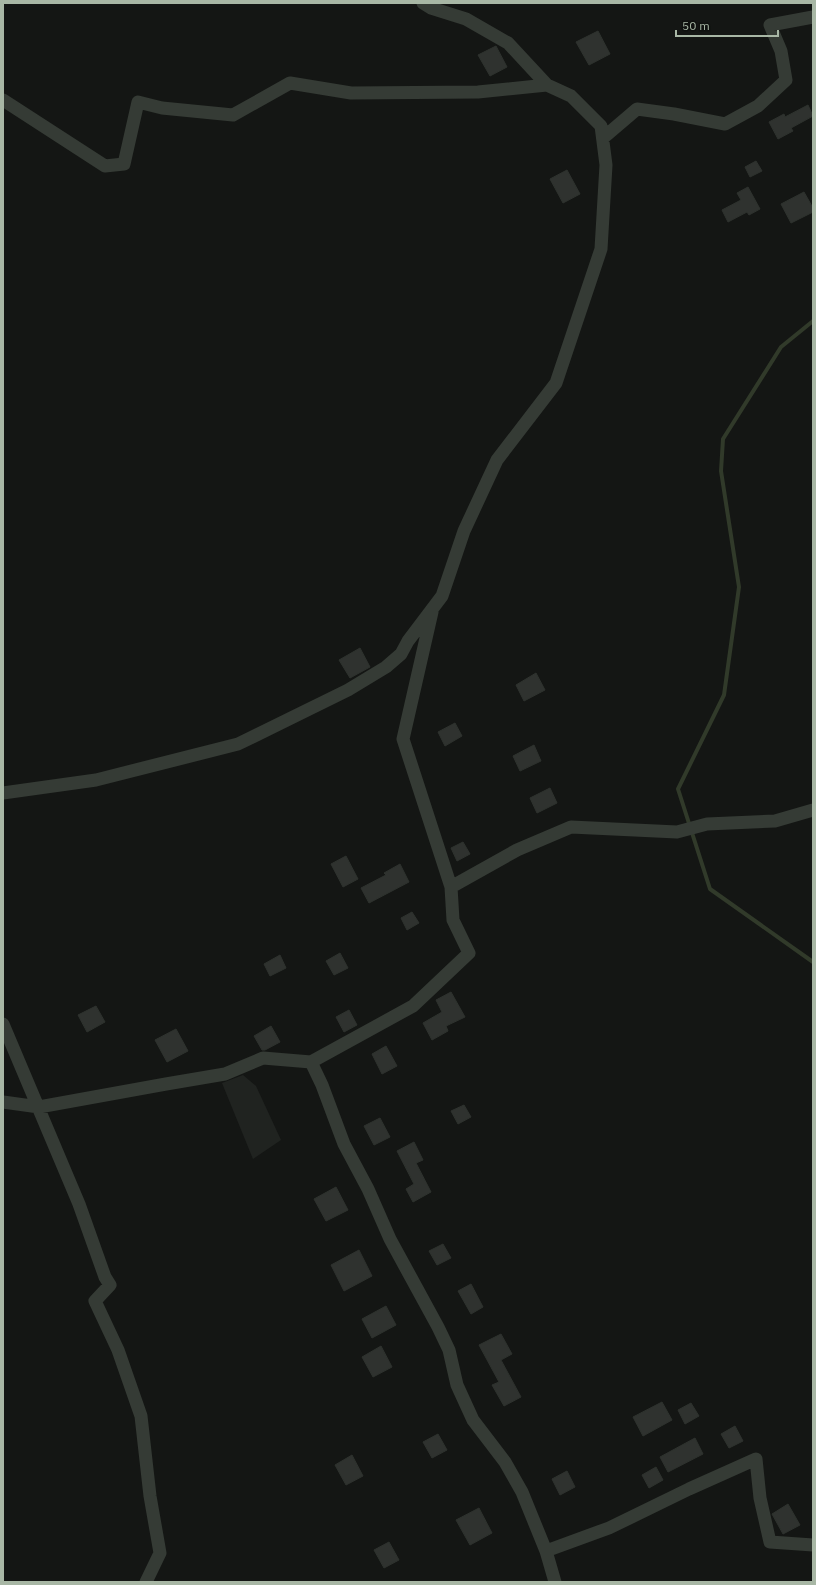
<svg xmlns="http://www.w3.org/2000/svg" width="816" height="1585" font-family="'IBM Plex Sans',sans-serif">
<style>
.built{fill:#202320}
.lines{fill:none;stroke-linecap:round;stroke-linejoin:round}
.stream{stroke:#313a2a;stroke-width:4}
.building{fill:#2f322f;stroke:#2e322e}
.minor{stroke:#353b35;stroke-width:13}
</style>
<rect width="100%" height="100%" fill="#141614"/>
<!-- built -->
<path class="built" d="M 243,1075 L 256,1086 L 281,1140 L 253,1159 L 222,1083 Z"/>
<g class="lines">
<!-- stream -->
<path class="stream" d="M 813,321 L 781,347 L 723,439 L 721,471 L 739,587 L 724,695 L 678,789 L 710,889 L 813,962"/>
</g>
<!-- building -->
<path class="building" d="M 598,31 L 610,54 L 589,65 L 576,42 Z
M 496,46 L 507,67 L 490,76 L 478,55 Z
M 808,105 L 813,116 L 791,128 L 793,131 L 778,139 L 769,122 L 784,114 L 785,117 Z
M 756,161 L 762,171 L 750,177 L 745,167 Z
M 567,170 L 580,194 L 563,203 L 550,179 Z
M 748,187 L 760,209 L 749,215 L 747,212 L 728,222 L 722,210 L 741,200 L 737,193 Z
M 804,192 L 813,208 L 813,212 L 791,223 L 781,204 Z
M 360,648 L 370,667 L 350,678 L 339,660 Z
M 536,673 L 545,690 L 524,701 L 516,685 Z
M 455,723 L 462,736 L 445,746 L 438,732 Z
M 534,745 L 541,761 L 520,771 L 513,756 Z
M 550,788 L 557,803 L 537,813 L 530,798 Z
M 463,842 L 470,854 L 457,861 L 451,848 Z
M 346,856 L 358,879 L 343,887 L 331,864 Z
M 400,864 L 409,882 L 369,903 L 361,888 L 386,875 L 384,873 Z
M 412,912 L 419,923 L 407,930 L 401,918 Z
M 340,953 L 348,968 L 334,975 L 326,961 Z
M 280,955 L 286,968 L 270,976 L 264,964 Z
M 451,992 L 465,1017 L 446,1026 L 448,1031 L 432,1040 L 423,1023 L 442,1012 L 436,1000 Z
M 96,1006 L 105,1022 L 87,1032 L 78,1015 Z
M 349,1010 L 357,1025 L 344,1032 L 336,1017 Z
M 271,1026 L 280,1042 L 265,1050 L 262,1050 L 254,1036 Z
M 176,1029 L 188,1051 L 167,1062 L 155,1040 Z
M 386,1046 L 397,1066 L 382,1074 L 372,1054 Z
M 464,1105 L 471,1117 L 458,1124 L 451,1111 Z
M 380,1118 L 390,1137 L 374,1145 L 364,1126 Z
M 414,1142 L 423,1160 L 416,1163 L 431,1192 L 413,1202 L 406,1189 L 414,1184 L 397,1151 Z
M 336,1187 L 348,1210 L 326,1221 L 314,1199 Z
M 443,1244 L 451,1258 L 437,1265 L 429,1251 Z
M 359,1250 L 372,1276 L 344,1291 L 331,1265 Z
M 471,1284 L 483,1307 L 471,1314 L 458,1291 Z
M 386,1306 L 396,1325 L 372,1338 L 362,1319 Z
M 501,1334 L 512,1354 L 501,1360 L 521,1397 L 504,1406 L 492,1385 L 499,1382 L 479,1345 Z
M 381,1346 L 392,1367 L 373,1377 L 362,1357 Z
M 662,1402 L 672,1420 L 643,1436 L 633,1417 Z
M 691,1403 L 699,1416 L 685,1424 L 678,1410 Z
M 735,1426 L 743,1441 L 729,1448 L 721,1434 Z
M 438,1434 L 447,1450 L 432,1458 L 423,1442 Z
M 695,1438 L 703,1454 L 668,1472 L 660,1457 Z
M 352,1455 L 363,1476 L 346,1485 L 335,1465 Z
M 656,1467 L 663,1480 L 649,1488 L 642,1475 Z
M 567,1471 L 575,1487 L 560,1495 L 552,1479 Z
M 788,1504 L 800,1525 L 783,1534 L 772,1514 Z
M 479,1508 L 492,1533 L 470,1545 L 456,1520 Z
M 389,1542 L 399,1560 L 384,1568 L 374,1550 Z"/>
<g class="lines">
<!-- minor -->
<path class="minor" d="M 3,100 L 105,166 L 124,164 L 138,102 L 162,108 L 233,115 L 290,83 L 351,93 L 478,92 L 547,85
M 603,138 L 637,109 L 674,114 L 725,124 L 758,106 L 786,80 L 781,51 L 770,25 L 813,17
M 432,612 L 403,739 L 451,887
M 3,793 L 96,780 L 238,744 L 348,690 L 386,667 L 401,654 L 408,641 L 442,596 L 464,531 L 497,460 L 556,383 L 601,249 L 606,165 L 601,126 L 571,96 L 547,85 L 508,43 L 466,19 L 431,8 L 423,3
M 3,1024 L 79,1204 L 105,1277 L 110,1285 L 95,1301 L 118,1350 L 141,1416 L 150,1496 L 160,1553 L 146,1582
M 311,1062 L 413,1006 L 469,953 L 453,920 L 451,887 L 517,850 L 571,827 L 677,832 L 707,824 L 775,821 L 813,810
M 3,1102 L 39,1107 L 166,1084 L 225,1074 L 263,1058 L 311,1062 L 322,1085 L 344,1144 L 368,1189 L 390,1239 L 438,1327 L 449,1350 L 457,1385 L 473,1420 L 505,1462 L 522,1492 L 546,1551 L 555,1582
M 546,1551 L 609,1528 L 689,1489 L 756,1459 L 760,1498 L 770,1542 L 813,1545"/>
</g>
<!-- border -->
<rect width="816" height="1585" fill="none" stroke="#a8b7a5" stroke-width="8"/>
<!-- scale -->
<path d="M676 30v6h102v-6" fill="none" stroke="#a8b7a5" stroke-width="2"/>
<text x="682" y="30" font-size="12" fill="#a8b7a5" stroke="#0f110f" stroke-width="3" paint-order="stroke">50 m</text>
</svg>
